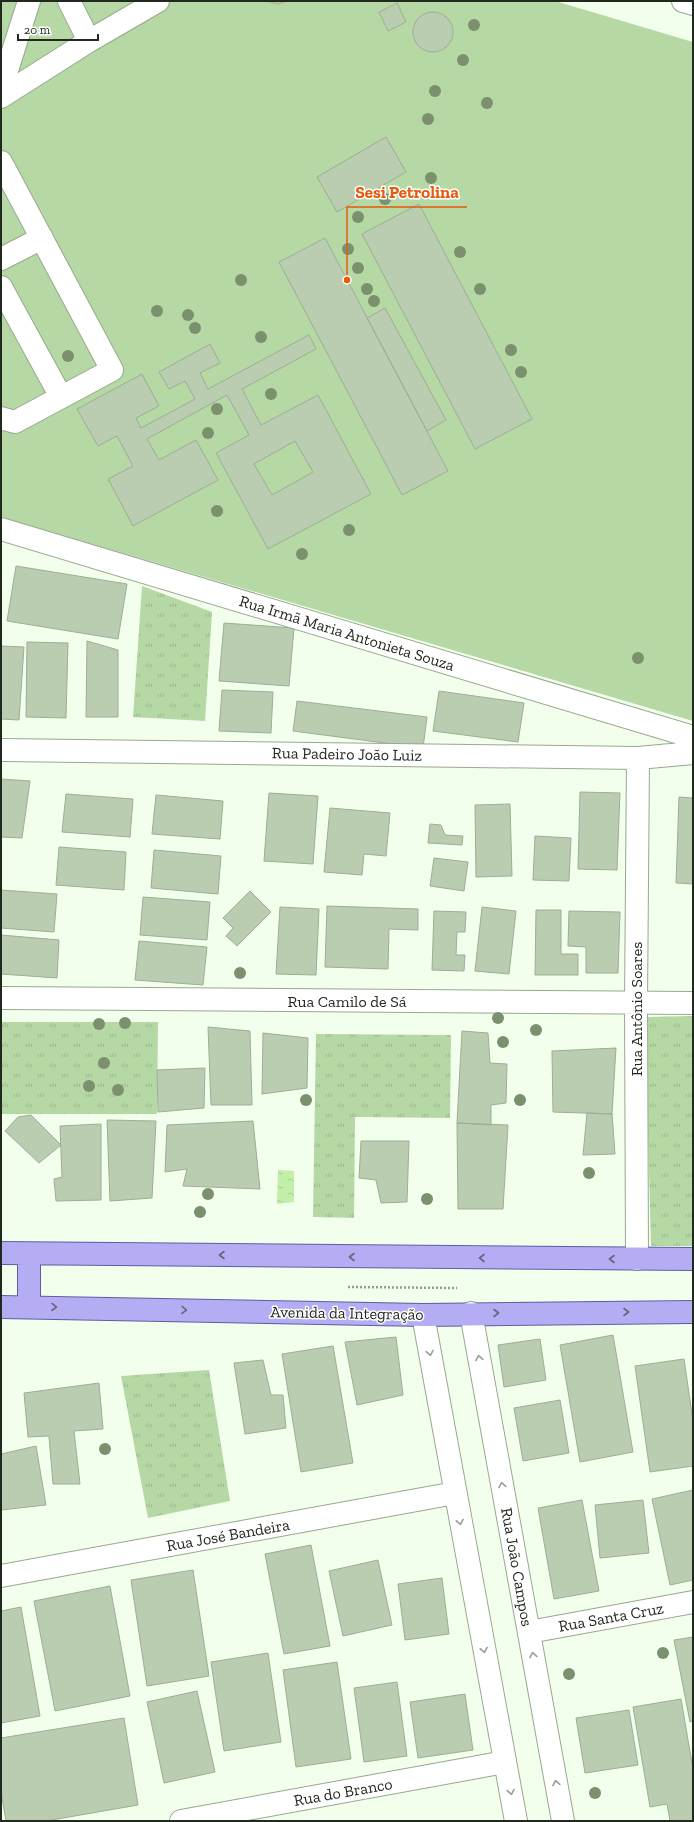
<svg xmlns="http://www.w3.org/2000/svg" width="694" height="1822" font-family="'Zilla Slab',serif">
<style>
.park{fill:url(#park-tufts)}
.garden{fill:#b6d8a5}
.water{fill:url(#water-ripples)}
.building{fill:#bbcdb1;stroke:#9cae93;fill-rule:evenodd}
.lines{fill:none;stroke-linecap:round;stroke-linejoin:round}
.minor-casing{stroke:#97a98e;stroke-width:24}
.major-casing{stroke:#615ba3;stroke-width:24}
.path{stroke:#939d8e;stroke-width:2.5;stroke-dasharray:2 2;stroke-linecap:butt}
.minor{stroke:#fff;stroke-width:22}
.major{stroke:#b5adf3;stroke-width:22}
.tree{fill:#7b906d}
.oneway{stroke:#64647d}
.oneway2{stroke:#9b9e99}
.labels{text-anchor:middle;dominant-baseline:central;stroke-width:3;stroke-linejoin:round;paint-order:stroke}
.street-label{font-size:16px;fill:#21281d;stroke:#fff}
.leader{fill:none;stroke:#e8590c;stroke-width:1.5}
.callout-dot{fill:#e8590c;stroke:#fff;stroke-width:1.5}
.callout-label{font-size:17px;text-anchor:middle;font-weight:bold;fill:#e8590c;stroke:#fff;stroke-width:3;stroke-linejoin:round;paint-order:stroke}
</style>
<defs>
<pattern id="park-tufts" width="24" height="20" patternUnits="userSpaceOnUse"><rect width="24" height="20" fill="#b6d8a5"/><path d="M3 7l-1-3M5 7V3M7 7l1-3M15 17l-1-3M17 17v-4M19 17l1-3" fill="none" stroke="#9cb98e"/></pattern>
<pattern id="water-ripples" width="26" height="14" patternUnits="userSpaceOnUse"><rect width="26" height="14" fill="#c2f0aa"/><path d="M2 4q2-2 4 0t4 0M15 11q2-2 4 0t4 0" fill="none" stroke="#a6ce92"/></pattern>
</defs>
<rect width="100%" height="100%" fill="#f3ffed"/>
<!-- park -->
<path class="park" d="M 142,586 L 212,612 L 205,721 L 133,717 Z
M 693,1016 L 693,1246 L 651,1246 L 645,1017 Z
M 1,1022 L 158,1022 L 157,1114 L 1,1114 Z
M 316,1034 L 451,1035 L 450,1118 L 355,1117 L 354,1218 L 313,1217 Z
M 209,1370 L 230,1501 L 148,1518 L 121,1376 Z"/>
<!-- garden -->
<path class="garden" d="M 1,1 L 555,1 L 693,42 L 693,721 L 1,517 Z"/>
<!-- water -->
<path class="water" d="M 278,1170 L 294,1171 L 294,1202 L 277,1204 Z"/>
<!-- building -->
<path class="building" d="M 266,1 L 265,1 L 287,1 L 278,4 Z
M 397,3 L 406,22 L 388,31 L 379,12 Z
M413 32a20 20 0 1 1 40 0a20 20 0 1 1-40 0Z
M 386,137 L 406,172 L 337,212 L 317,177 Z
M 419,204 L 532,419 L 475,449 L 362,234 Z
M 325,238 L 448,471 L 402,495 L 279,262 Z
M 385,308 L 446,420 L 427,431 L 367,318 Z
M 309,335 L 316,349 L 242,389 L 261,425 L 318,395 L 371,494 L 268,549 L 216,453 L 249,435 L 227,395 L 147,439 L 159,460 L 196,440 L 218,480 L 133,526 L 108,479 L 133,466 L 117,436 L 98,446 L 77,409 L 142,374 L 159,406 L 136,418 L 141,428 L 195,399 L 185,381 L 169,389 L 159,372 L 210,344 L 220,363 L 200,373 L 208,389 ZM 295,441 L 313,472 L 272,495 L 254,464 Z
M 16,566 L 127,584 L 118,639 L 7,621 Z
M 224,623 L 294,628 L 289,686 L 219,681 Z
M 87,641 L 118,650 L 118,717 L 86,717 Z
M 27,642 L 68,643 L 66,718 L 26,717 Z
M 1,646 L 24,647 L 19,720 L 1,719 Z
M 222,690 L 273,692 L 271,733 L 219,731 Z
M 439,691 L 524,703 L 518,742 L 433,731 Z
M 297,701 L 427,717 L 423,748 L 293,731 Z
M 1,779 L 30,781 L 22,838 L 1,837 Z
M 580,792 L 620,793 L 617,870 L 578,869 Z
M 269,793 L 318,796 L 313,864 L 264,861 Z
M 66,794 L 133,799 L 130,837 L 62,832 Z
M 156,795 L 223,801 L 220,839 L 152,834 Z
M 679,797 L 693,798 L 693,884 L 676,883 Z
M 510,804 L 512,876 L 476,877 L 475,805 Z
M 330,808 L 390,813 L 386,856 L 364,854 L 362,875 L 324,872 Z
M 430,824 L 441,825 L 445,835 L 463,836 L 462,845 L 428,843 Z
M 535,836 L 571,838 L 569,881 L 533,880 Z
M 59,847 L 126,852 L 124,890 L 56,885 Z
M 154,850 L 221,856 L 218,894 L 151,888 Z
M 434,858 L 468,862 L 464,891 L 430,886 Z
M 1,890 L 57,894 L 54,932 L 1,928 Z
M 250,891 L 271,912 L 237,946 L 226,936 L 233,928 L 223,918 Z
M 143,897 L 210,902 L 207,940 L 140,935 Z
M 327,906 L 418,909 L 418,930 L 389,929 L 388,969 L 325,967 Z
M 280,907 L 319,909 L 316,975 L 276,974 Z
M 482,907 L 516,911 L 509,974 L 475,971 Z
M 536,910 L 561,910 L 561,954 L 578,954 L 578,975 L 535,975 Z
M 434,911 L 466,912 L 465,932 L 457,932 L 456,955 L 465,955 L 464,971 L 432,970 Z
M 569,911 L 620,912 L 618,973 L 586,973 L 586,947 L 568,946 Z
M 1,935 L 59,940 L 57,978 L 1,974 Z
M 139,941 L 207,947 L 203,985 L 135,980 Z
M 208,1027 L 250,1031 L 252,1105 L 211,1105 Z
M 462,1031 L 488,1033 L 490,1063 L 507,1064 L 506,1103 L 491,1105 L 491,1125 L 457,1123 Z
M 263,1033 L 308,1038 L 307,1088 L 262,1094 Z
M 616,1048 L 612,1114 L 553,1112 L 552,1051 Z
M 205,1068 L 204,1108 L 158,1112 L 157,1070 Z
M 587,1113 L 612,1114 L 615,1154 L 583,1155 Z
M 31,1115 L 61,1145 L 39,1163 L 5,1131 L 18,1117 Z
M 107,1120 L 156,1121 L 152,1198 L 110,1201 Z
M 253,1121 L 260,1189 L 183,1186 L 187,1169 L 165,1172 L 167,1125 Z
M 457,1123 L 508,1125 L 503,1209 L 458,1209 Z
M 101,1124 L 101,1200 L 56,1201 L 54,1179 L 62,1177 L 60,1126 Z
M 361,1141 L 409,1141 L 407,1202 L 381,1203 L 376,1180 L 359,1178 Z
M 613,1335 L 633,1452 L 580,1462 L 560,1345 Z
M 396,1337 L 403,1395 L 357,1405 L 345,1342 Z
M 540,1339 L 546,1380 L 504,1387 L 498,1345 Z
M 333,1346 L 353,1463 L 301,1472 L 282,1354 Z
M 684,1359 L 693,1421 L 693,1466 L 650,1472 L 635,1366 Z
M 263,1360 L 271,1395 L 283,1395 L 286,1428 L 245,1434 L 234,1363 Z
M 99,1383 L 103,1429 L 74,1431 L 80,1484 L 53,1484 L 49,1436 L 28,1437 L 24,1393 Z
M 560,1400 L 569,1453 L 523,1461 L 514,1408 Z
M 36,1446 L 46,1505 L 1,1510 L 1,1454 Z
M 693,1490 L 693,1580 L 670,1585 L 652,1499 Z
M 582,1500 L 599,1591 L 554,1599 L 538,1508 Z
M 643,1500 L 649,1553 L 600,1558 L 595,1505 Z
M 311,1545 L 330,1646 L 284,1654 L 265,1554 Z
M 378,1560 L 392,1625 L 343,1636 L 329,1571 Z
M 193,1570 L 209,1676 L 147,1686 L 131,1580 Z
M 442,1578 L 449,1634 L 405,1640 L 398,1584 Z
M 110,1586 L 130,1696 L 55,1711 L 34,1601 Z
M 21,1607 L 40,1716 L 1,1723 L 1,1611 Z
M 693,1637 L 693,1721 L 690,1722 L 674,1640 Z
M 268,1653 L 281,1742 L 224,1751 L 211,1662 Z
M 337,1662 L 351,1759 L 296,1767 L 283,1670 Z
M 397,1682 L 407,1756 L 364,1762 L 354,1688 Z
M 197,1691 L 215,1772 L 164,1783 L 147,1702 Z
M 465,1694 L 473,1750 L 418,1758 L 410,1702 Z
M 681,1699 L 693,1769 L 693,1821 L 670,1821 L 667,1804 L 650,1807 L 633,1707 Z
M 629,1710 L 638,1765 L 585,1773 L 576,1718 Z
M 124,1718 L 138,1805 L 46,1821 L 6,1821 L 1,1792 L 1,1738 Z"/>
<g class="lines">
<defs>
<path id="minor" d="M 69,1 L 89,41 L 158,1
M 683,1 L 693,4
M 1,89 L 29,1
M 1,97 L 89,41
M 1,162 L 112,370 L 15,422 L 1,418
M 1,259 L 42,238
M 1,287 L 61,397
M 1,529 L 693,737
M 1,750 L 638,758 L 693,753
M 1,998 L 693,1003
M 637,1259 L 636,1003 L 638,758
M 471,1313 L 563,1821
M 423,1315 L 516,1821
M 1,1576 L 455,1493
M 529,1632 L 693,1602
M 181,1821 L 505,1762"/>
<path id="major" d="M 1,1253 L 693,1259
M 1,1307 L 423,1315 L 693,1312
M 29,1307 L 29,1254"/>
</defs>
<!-- minor casing -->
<use href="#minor" class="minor-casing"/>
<!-- major casing -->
<use href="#major" class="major-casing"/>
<!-- path -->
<path class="path" d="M 348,1287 L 457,1288"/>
<!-- minor -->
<use href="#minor" class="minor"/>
<!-- major -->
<use href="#major" class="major"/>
</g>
<!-- trees -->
<g class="tree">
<circle cx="474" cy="25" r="6"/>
<circle cx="463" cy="60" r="6"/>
<circle cx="435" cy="91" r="6"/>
<circle cx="487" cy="103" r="6"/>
<circle cx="428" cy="119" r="6"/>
<circle cx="431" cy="178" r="6"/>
<circle cx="385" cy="199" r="6"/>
<circle cx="358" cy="217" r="6"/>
<circle cx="348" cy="249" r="6"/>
<circle cx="460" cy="252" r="6"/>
<circle cx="358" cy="268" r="6"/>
<circle cx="241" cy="280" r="6"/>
<circle cx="367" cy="289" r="6"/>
<circle cx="480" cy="289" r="6"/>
<circle cx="374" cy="301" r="6"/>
<circle cx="157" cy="311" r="6"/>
<circle cx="188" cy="315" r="6"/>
<circle cx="195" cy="328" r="6"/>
<circle cx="261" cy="337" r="6"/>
<circle cx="511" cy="350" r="6"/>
<circle cx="68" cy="356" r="6"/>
<circle cx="521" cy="372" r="6"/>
<circle cx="271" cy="394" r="6"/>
<circle cx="217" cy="409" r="6"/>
<circle cx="208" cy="433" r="6"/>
<circle cx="217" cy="511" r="6"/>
<circle cx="349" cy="530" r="6"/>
<circle cx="302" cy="554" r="6"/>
<circle cx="638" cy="658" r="6"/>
<circle cx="240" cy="973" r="6"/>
<circle cx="498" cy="1018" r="6"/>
<circle cx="125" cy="1023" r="6"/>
<circle cx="99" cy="1024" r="6"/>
<circle cx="536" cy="1030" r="6"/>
<circle cx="503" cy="1042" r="6"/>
<circle cx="104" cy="1063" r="6"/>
<circle cx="89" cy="1086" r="6"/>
<circle cx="118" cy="1090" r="6"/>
<circle cx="306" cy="1100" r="6"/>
<circle cx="520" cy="1100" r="6"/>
<circle cx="589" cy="1173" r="6"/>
<circle cx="208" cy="1194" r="6"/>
<circle cx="427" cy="1199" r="6"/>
<circle cx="200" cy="1212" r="6"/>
<circle cx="105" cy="1449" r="6"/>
<circle cx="663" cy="1653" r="6"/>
<circle cx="569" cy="1674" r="6"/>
<circle cx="595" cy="1793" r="6"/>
</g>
<!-- one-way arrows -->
<defs><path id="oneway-chevron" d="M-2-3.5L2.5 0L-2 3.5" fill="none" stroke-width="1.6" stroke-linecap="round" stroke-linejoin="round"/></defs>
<g class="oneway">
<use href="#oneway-chevron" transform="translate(222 1255) rotate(-180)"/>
<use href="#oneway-chevron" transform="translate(352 1257) rotate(-180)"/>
<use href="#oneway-chevron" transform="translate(482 1258) rotate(-180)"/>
<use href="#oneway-chevron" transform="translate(612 1259) rotate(-180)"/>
<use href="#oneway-chevron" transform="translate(54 1307) rotate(1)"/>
<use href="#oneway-chevron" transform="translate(184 1310) rotate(1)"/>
<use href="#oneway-chevron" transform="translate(626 1312)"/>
<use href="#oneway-chevron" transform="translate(496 1313)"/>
</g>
<g class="oneway2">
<use href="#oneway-chevron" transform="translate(430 1353) rotate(80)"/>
<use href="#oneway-chevron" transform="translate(479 1358) rotate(-100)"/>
<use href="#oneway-chevron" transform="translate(502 1485) rotate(-100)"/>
<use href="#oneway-chevron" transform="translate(460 1522) rotate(79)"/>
<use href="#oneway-chevron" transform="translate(484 1650) rotate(79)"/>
<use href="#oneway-chevron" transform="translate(533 1655) rotate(-100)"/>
<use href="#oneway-chevron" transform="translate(556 1783) rotate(-100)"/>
<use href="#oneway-chevron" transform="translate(511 1792) rotate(79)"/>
</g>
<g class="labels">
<!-- street labels -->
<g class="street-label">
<text transform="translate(347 633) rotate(17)">Rua Irmã Maria Antonieta Souza</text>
<text transform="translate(347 754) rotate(1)">Rua Padeiro João Luiz</text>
<text x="347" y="1001">Rua Camilo de Sá</text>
<text transform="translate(636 1009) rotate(-90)">Rua Antônio Soares</text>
<text transform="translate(347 1313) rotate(1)">Avenida da Integração</text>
<text transform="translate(228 1535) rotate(-10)">Rua José Bandeira</text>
<text transform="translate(517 1567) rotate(80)">Rua João Campos</text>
<text transform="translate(611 1617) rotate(-10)">Rua Santa Cruz</text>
<text transform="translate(343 1792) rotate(-10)">Rua do Branco</text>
</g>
</g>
<!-- callouts -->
<path class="leader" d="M347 280L347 207H467"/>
<circle class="callout-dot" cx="347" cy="280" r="4"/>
<g class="callout-label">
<text x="407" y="198">Sesi Petrolina</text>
</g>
<!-- border -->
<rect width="694" height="1822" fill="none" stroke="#21281d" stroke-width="4"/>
<!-- scale -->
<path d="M18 34v6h80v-6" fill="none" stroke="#21281d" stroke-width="2"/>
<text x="24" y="34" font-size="12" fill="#21281d" stroke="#ffffff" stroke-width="3" paint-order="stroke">20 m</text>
</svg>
